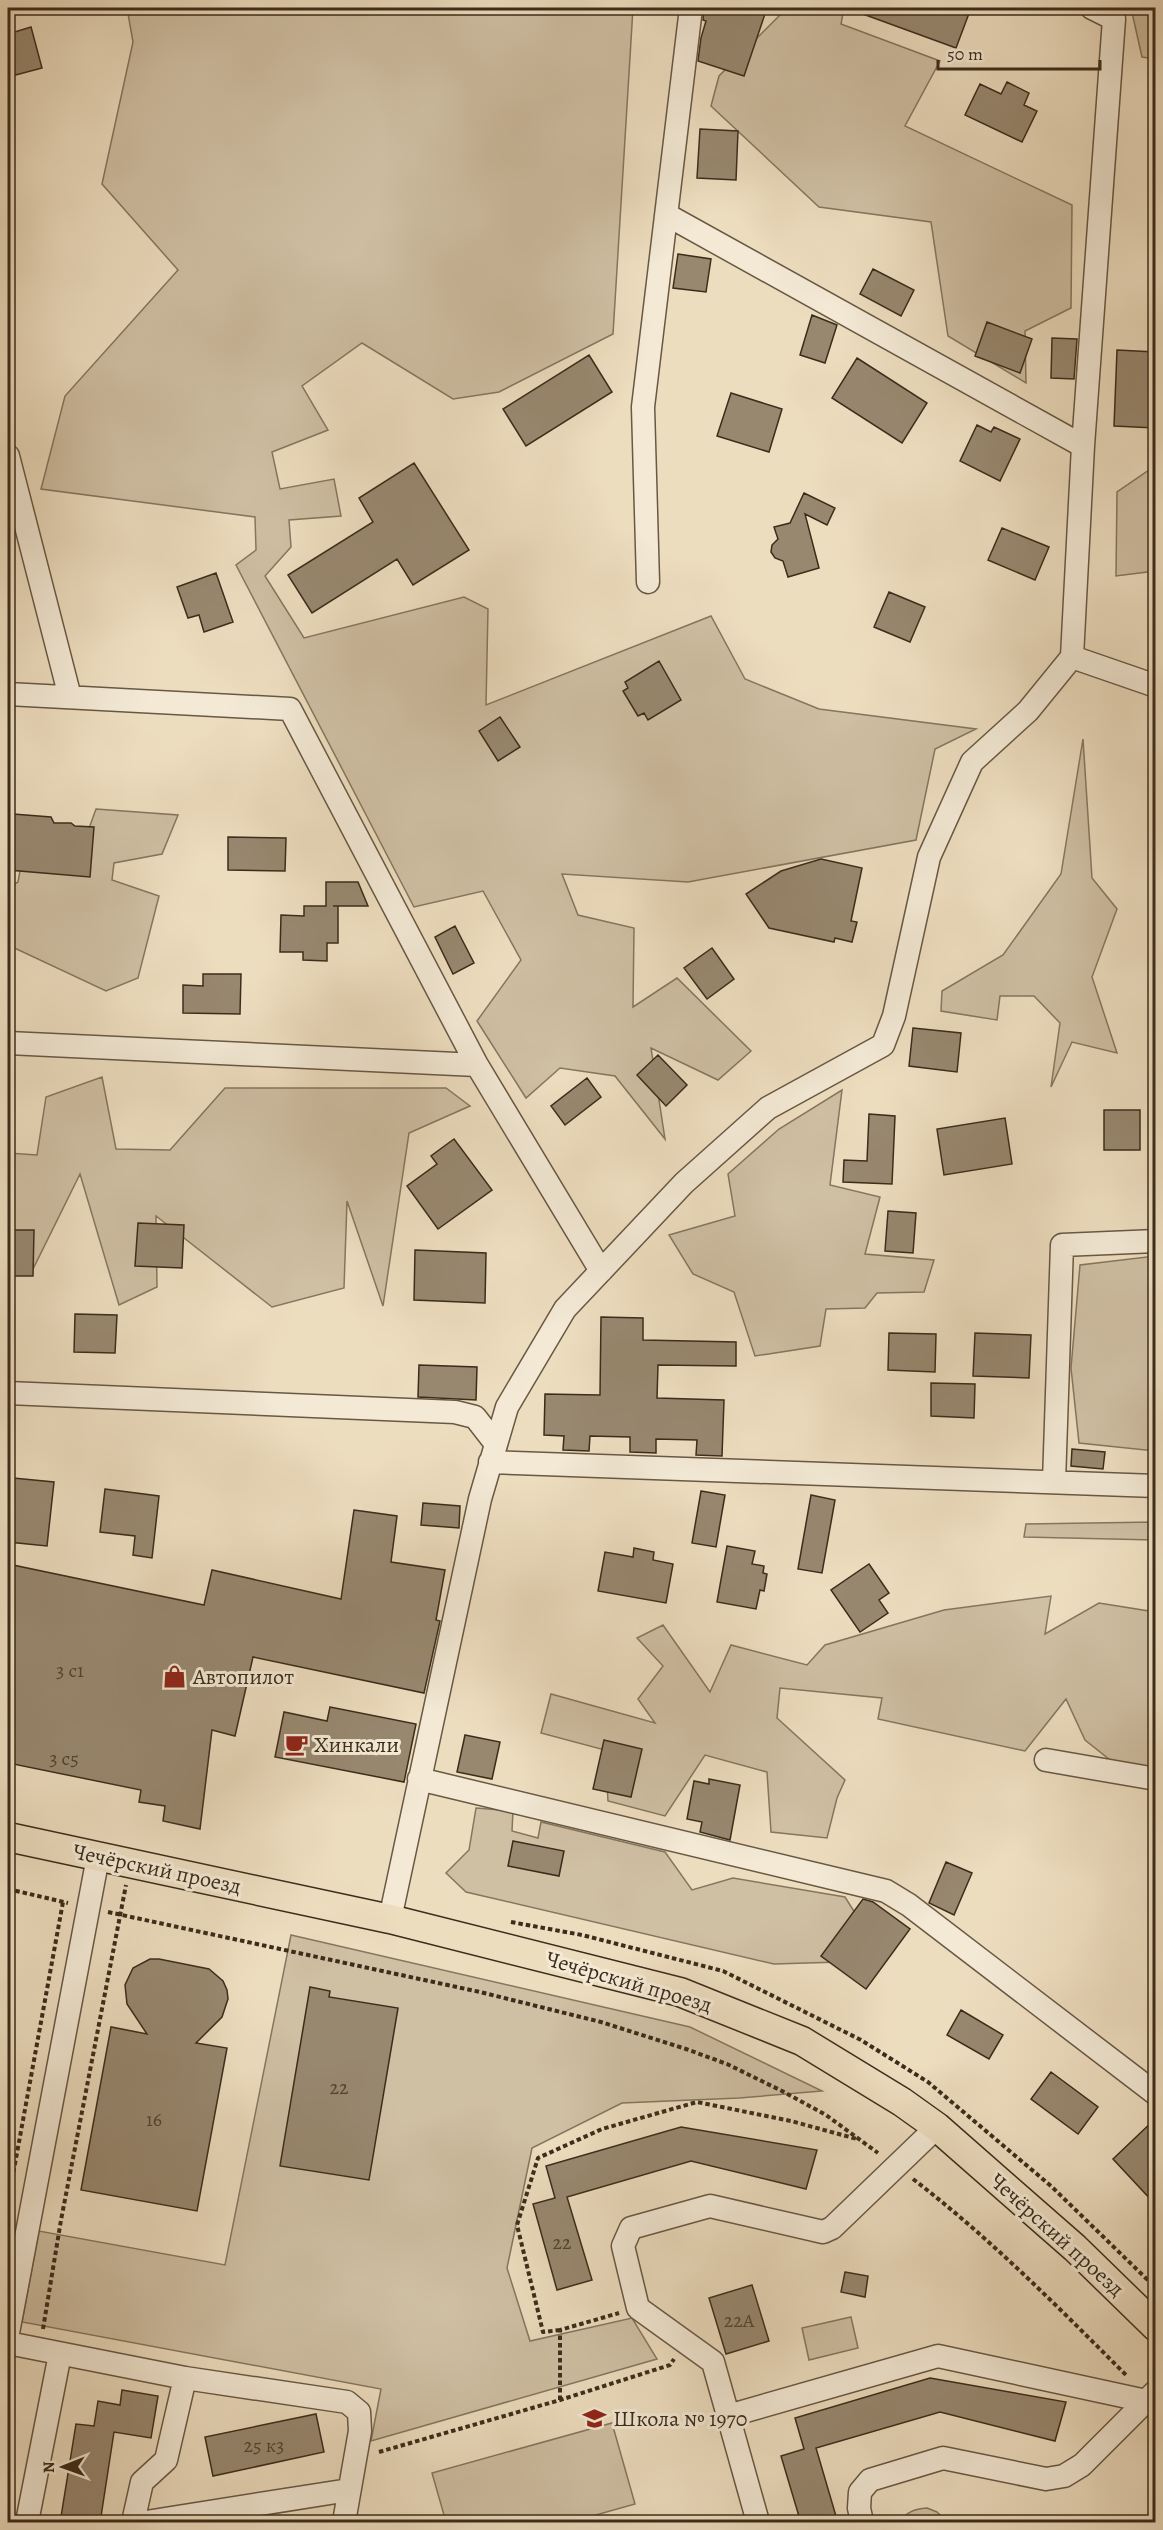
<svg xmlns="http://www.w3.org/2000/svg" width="1163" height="2530" font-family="Alegreya,serif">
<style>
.green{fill:#cfbfa3;stroke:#85765f;stroke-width:1.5}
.building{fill:#988870;stroke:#3b2c1b;stroke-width:1.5}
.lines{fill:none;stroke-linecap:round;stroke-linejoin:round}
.minor-casing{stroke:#685844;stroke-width:25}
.major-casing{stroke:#3b2c1b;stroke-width:31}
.path{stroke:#3b2c1b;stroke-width:4;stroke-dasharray:4.5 3;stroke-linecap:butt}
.minor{stroke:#f3e9d5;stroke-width:22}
.major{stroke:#edddbf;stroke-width:28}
.labels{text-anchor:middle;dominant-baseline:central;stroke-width:6;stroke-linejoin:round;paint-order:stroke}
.number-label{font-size:20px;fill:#524330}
.poi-label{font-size:22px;fill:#3b2c1b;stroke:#f3e9d5;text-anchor:start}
.street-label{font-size:22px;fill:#3b2c1b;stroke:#f3e9d5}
</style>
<rect width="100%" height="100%" fill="#edddbf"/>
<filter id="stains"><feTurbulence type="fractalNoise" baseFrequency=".00333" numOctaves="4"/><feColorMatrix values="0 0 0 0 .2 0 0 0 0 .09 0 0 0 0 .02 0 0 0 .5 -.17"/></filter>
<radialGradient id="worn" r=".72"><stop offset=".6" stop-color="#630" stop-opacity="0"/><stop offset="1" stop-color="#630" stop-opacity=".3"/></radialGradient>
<!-- green -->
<path class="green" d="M 127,8 L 633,8 L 613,334 L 499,392 L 453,399 L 362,343 L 302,386 L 328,430 L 272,452 L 280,489 L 334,479 L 341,516 L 289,520 L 291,547 L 265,576 L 304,638 L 464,597 L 488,609 L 486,705 L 711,616 L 745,679 L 819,709 L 976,729 L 935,749 L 916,840 L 688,882 L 562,874 L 578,915 L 634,928 L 633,1007 L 677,978 L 751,1051 L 718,1080 L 651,1048 L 665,1139 L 615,1076 L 560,1068 L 526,1098 L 477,1021 L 521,960 L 483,891 L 414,907 L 236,565 L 256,550 L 255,517 L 41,489 L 65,396 L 178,270 L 102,184 L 133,42 Z
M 787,8 L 844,8 L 841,24 L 940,61 L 905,126 L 1072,205 L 1071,308 L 1025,331 L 1026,383 L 948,336 L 931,222 L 819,207 L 711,106 L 719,76 Z
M 1131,8 L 1155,8 L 1155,59 L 1142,57 Z
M 1155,466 L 1155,571 L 1116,576 L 1117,492 Z
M 1083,739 L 1092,878 L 1117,909 L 1092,977 L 1117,1053 L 1072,1042 L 1051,1087 L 1060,1023 L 1034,996 L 1000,996 L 997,1020 L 941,1011 L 942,991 L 1003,955 L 1061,874 Z
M 96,809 L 178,815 L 162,854 L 114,863 L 112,880 L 159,896 L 138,978 L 106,991 L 8,945 L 8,888 L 18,882 L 23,854 L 79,856 Z
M 102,1077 L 116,1149 L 170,1150 L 225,1088 L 446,1088 L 470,1106 L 409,1133 L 383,1306 L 347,1201 L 344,1288 L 272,1307 L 156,1216 L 157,1287 L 119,1305 L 80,1174 L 33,1269 L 8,1260 L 8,1153 L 37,1155 L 46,1097 Z
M 842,1090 L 830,1185 L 880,1197 L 865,1254 L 934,1260 L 924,1292 L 877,1293 L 865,1308 L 826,1309 L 820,1346 L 755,1356 L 734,1292 L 693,1274 L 669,1235 L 735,1216 L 728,1174 L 779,1129 Z
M 1155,1256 L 1155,1451 L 1079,1443 L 1071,1368 L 1080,1265 Z
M 1155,1522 L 1155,1540 L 1024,1537 L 1026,1524 Z
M 1051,1596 L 1045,1634 L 1099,1603 L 1155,1612 L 1155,1772 L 1119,1767 L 1085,1740 L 1066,1699 L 1025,1751 L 878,1719 L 882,1698 L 780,1688 L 777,1718 L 845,1780 L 837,1798 L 827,1838 L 771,1832 L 767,1772 L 705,1755 L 665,1816 L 608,1801 L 605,1750 L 541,1733 L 551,1694 L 655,1723 L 638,1699 L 663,1666 L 637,1638 L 663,1625 L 710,1692 L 731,1645 L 807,1665 L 825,1645 L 944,1610 Z
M 476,1808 L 513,1811 L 512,1831 L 538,1838 L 541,1822 L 665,1852 L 692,1890 L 733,1878 L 845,1897 L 862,1924 L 840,1962 L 774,1964 L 466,1892 L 446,1873 L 469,1850 Z
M 291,1935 L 690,2027 L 822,2091 L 739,2098 L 622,2103 L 532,2148 L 507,2268 L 530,2341 L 632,2318 L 657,2359 L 371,2441 L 381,2389 L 22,2322 L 39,2231 L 225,2265 Z
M 851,2317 L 858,2348 L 809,2360 L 802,2328 Z
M 612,2423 L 635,2504 L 571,2522 L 446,2522 L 432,2473 Z
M 927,2508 L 937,2512 L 947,2522 L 899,2522 C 907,2512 914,2509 927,2508 Z"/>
<!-- building -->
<path class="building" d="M 704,8 L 767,8 L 744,76 L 698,61 L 701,38 L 706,21 L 703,20 Z
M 853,8 L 971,8 L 956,48 L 852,10 Z
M 31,27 L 42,68 L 8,77 L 8,34 Z
M 1007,82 L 1029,93 L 1024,105 L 1037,111 L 1022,142 L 965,115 L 980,84 L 1001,94 Z
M 700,129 L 738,131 L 736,180 L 697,178 Z
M 678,254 L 711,259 L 706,292 L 673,288 Z
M 873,269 L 914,290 L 901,316 L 860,294 Z
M 812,315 L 837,325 L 825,363 L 800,355 Z
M 987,322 L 1032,339 L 1020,373 L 975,356 Z
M 1052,338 L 1077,339 L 1074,379 L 1051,378 Z
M 1117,350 L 1155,352 L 1155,428 L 1114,426 Z
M 589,355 L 612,392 L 526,446 L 503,409 Z
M 857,358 L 927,403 L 902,443 L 832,398 Z
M 731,393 L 782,409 L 769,452 L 717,436 Z
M 977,425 L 991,432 L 994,427 L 1020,439 L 1000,481 L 960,461 Z
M 414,463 L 469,550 L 413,585 L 397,559 L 312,613 L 288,575 L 373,522 L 359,498 Z
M 804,493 L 835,508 L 827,525 L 805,514 L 819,568 L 788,577 L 783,561 L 775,558 L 771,552 L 772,545 L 778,539 L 774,527 L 790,523 Z
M 1002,528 L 1049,547 L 1035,580 L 988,560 Z
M 216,573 L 233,622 L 204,632 L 199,615 L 188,618 L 177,587 Z
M 889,592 L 925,607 L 910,642 L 874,627 Z
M 659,661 L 681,700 L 648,720 L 644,713 L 638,716 L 623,691 L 628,688 L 625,682 Z
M 500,717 L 520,747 L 498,761 L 479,731 Z
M 13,814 L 51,817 L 54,823 L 71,823 L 75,826 L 94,827 L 90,877 L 8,870 Z
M 228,837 L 286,838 L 285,871 L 228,870 Z
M 821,859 L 862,868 L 851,921 L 857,922 L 852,942 L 835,938 L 834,942 L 769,928 L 746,894 L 781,871 Z
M 326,882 L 358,882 L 368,906 L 333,906 L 338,906 L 338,943 L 327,943 L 327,961 L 303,960 L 303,952 L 280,952 L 281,915 L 304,916 L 304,906 L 326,906 Z
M 455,926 L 474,963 L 453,974 L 435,937 Z
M 712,948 L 734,979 L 707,999 L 684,968 Z
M 203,974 L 241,974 L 240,1014 L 183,1013 L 183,985 L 203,986 Z
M 913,1028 L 961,1033 L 957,1072 L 909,1066 Z
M 658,1055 L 687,1085 L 666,1106 L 637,1075 Z
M 587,1078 L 601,1097 L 565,1125 L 551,1106 Z
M 1104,1110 L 1140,1110 L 1140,1150 L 1104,1150 Z
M 869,1114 L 895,1116 L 892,1184 L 843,1182 L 844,1160 L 867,1161 Z
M 1005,1118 L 1012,1164 L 944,1175 L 937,1129 Z
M 454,1139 L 492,1190 L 438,1229 L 407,1186 L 437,1164 L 431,1156 Z
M 888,1211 L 916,1213 L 913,1253 L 885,1251 Z
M 138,1223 L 184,1225 L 182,1268 L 135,1266 Z
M 11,1230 L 34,1230 L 33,1276 L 10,1276 Z
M 415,1250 L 486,1253 L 485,1303 L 414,1300 Z
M 75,1314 L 117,1315 L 115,1353 L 74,1352 Z
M 601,1317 L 643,1318 L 643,1340 L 736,1342 L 736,1366 L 658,1365 L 657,1398 L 724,1400 L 722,1456 L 696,1455 L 697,1440 L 656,1439 L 656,1453 L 630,1452 L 630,1437 L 590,1436 L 589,1451 L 563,1450 L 564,1436 L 544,1435 L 545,1394 L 600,1395 Z
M 889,1333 L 936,1334 L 935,1372 L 888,1370 Z
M 975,1333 L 1031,1335 L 1029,1378 L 973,1376 Z
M 419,1365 L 477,1367 L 476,1400 L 418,1397 Z
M 931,1383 L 975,1384 L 974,1418 L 931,1416 Z
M 1072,1449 L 1105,1452 L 1103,1469 L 1071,1466 Z
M 13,1478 L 54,1482 L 47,1546 L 8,1542 Z
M 105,1489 L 159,1496 L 152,1558 L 133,1555 L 135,1536 L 100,1532 Z
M 701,1491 L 725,1495 L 716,1547 L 692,1543 Z
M 811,1495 L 835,1500 L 822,1573 L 798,1569 Z
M 423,1503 L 460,1506 L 459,1528 L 421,1525 Z
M 354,1510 L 397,1516 L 391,1562 L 445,1570 L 436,1620 L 440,1621 L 424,1693 L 253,1657 L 235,1736 L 212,1730 L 200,1829 L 163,1821 L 165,1806 L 139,1802 L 141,1790 L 8,1763 L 8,1564 L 204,1605 L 212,1570 L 341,1599 Z
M 727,1546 L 755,1551 L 752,1564 L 764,1566 L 763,1573 L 767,1574 L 764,1591 L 760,1590 L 756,1609 L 717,1602 Z
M 634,1548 L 654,1552 L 653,1560 L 673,1564 L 666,1603 L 598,1591 L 605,1552 L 633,1557 Z
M 869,1564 L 889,1593 L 879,1600 L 888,1613 L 860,1632 L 831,1590 Z
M 330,1707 L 416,1724 L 404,1782 L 275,1757 L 284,1712 L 327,1721 Z
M 465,1735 L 500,1742 L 492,1779 L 457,1772 Z
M 604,1740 L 642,1749 L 631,1797 L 593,1789 Z
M 709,1779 L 740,1785 L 730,1840 L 700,1832 L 702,1822 L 687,1819 L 694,1781 L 709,1784 Z
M 513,1841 L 564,1851 L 559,1876 L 508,1866 Z
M 946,1862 L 972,1873 L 954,1915 L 929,1903 Z
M 863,1899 L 873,1902 L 910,1929 L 866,1989 L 821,1956 Z
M 150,1959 L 159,1959 L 209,1969 L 223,1981 L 227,1990 L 228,1999 L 222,2017 L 196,2043 L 227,2048 L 197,2211 L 81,2190 L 111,2027 L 147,2034 L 127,2004 L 125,1985 L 133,1968 Z
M 310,1987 L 330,1991 L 329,1997 L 398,2008 L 369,2180 L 280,2166 Z
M 961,2010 L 1003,2035 L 989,2059 L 947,2035 Z
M 1051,2072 L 1098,2107 L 1078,2134 L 1031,2099 Z
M 1155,2119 L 1155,2204 L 1113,2159 Z
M 681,2127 L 817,2150 L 806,2189 L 691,2161 L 567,2197 L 592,2280 L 557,2290 L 533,2204 L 555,2198 L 546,2166 Z
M 845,2272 L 868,2276 L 865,2297 L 841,2292 Z
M 752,2285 L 769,2341 L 726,2354 L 709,2298 Z
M 930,2378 L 1066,2402 L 1055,2441 L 940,2412 L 816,2448 L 838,2523 L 801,2523 L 781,2456 L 804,2449 L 795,2418 Z
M 122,2390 L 158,2396 L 151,2438 L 114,2432 L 100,2523 L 60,2523 L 76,2424 L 94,2426 L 98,2401 L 120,2405 Z
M 316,2414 L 324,2452 L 213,2476 L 205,2437 Z"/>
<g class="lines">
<defs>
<path id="minor" d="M 667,215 L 1083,446
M 8,456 L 70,697
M 648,582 L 643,407 L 691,8
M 1072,657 L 1156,686
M 8,694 L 290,709 L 477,1065
M 8,1043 L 477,1065 L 601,1271
M 8,1393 L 455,1412 L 475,1417 L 496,1444
M 490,1462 L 1156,1486
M 1054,1482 L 1062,1245 L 1156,1241
M 1046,1760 L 1156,1779
M 419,1779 L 886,1891 L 909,1905 L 1156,2094
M 390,1919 L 480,1499 L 507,1407 L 565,1309 L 684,1183 L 768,1108 L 883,1045 L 894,1016 L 929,857 L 972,762 L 1028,711 L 1072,657 L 1083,446 L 1114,19 L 1092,8
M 8,2333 L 98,1857
M 8,2343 L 185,2378 L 347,2402 L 359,2412 L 360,2431 L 344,2522
M 728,2416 L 938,2356 L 1146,2401
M 27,2522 L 60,2354
M 133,2522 L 142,2482 L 166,2460 L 185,2378
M 146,2522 L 349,2490
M 758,2522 L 713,2362 L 638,2308 L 623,2246 L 631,2228 L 710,2206 L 823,2232 L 832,2228 L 937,2127
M 862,2522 L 859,2508 L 860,2492 L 870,2480 L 943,2458 L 1046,2479 L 1064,2476 L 1082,2465 L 1155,2392"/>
<path id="major" d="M 8,1837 L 390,1919 L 680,1992 L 802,2041 L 902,2102 L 937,2127 L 1075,2248 L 1156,2327"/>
</defs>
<!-- minor casing -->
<use href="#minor" class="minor-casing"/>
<!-- major casing -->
<use href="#major" class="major-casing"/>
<!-- path -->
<path class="path" d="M 8,1889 L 68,1903
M 108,1912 L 480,1992 L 601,2022 L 686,2049 L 727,2064 L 782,2091 L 826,2115 L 878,2153
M 511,1922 L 582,1935 L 723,1971 L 861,2040 L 928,2082 L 1051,2186 L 1156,2288
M 913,2179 C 990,2238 1058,2307 1126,2375
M 8,2202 L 63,1902
M 43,2329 L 61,2220 L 126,1885
M 560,2330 L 543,2332 L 517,2225 L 538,2158 L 602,2129 L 697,2102 L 791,2121 L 857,2139
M 560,2400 L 560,2330 L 619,2313
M 379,2452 L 560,2400 L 670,2365 L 674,2359"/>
<!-- minor -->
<use href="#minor" class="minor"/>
<!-- major -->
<use href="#major" class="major"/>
</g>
<!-- icons -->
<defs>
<symbol id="shop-bare" viewBox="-9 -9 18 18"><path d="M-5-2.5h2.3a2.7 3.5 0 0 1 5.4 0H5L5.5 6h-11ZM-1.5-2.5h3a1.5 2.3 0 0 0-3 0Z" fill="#8f2418" stroke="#f3e9d5" stroke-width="2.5" paint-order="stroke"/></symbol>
<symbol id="cafe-bare" viewBox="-9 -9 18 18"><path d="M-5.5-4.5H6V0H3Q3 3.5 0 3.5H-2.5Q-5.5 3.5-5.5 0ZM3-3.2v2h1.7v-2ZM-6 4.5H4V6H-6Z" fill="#8f2418" stroke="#f3e9d5" stroke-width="2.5" paint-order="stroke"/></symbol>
<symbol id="school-bare" viewBox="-9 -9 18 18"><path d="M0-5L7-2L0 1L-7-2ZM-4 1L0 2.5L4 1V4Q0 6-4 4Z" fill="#8f2418" stroke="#f3e9d5" stroke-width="2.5" paint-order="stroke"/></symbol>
</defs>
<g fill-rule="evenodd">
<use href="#shop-bare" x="158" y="1660" width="33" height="33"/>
<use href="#cafe-bare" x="280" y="1728" width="33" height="33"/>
<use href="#school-bare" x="578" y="2402" width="33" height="33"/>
</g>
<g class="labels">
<!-- number labels -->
<g class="number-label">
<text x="70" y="1670">3 с1</text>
<text x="64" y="1758">3 с5</text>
<text x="339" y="2087">22</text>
<text x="154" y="2119">16</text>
<text x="562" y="2242">22</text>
<text x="739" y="2320">22А</text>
<text x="264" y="2445">25 к3</text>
</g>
<!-- poi labels -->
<g class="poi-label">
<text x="193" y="1677">Автопилот</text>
<text x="314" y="1745">Хинкали</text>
<text x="613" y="2419">Школа № 1970</text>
</g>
<!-- street labels -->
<g class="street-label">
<text transform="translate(157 1869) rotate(12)">Чечёрский проезд</text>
<text transform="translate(629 1982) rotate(16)">Чечёрский проезд</text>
<text transform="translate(1057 2235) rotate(42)">Чечёрский проезд</text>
</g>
</g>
<!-- margin -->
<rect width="1163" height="2530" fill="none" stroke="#edddbf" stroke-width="30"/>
<rect x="9" y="9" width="1145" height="2512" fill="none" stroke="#3b2c1b" stroke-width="3"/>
<rect x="15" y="15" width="1133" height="2500" fill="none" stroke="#3b2c1b" stroke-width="1.5"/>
<!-- north arrow -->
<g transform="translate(63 2467) rotate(269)" stroke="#f3e9d5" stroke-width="4.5" paint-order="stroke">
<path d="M0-4.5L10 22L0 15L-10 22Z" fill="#3b2c1b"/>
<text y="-9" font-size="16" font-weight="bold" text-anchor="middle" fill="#3b2c1b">N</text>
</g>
<!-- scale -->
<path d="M938 60v9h162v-9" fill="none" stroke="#3b2c1b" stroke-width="3"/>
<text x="947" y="60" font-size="18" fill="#3b2c1b" stroke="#f3e9d5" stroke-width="4.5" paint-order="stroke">50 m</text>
<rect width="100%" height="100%" filter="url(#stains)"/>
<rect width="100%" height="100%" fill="url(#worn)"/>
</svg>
